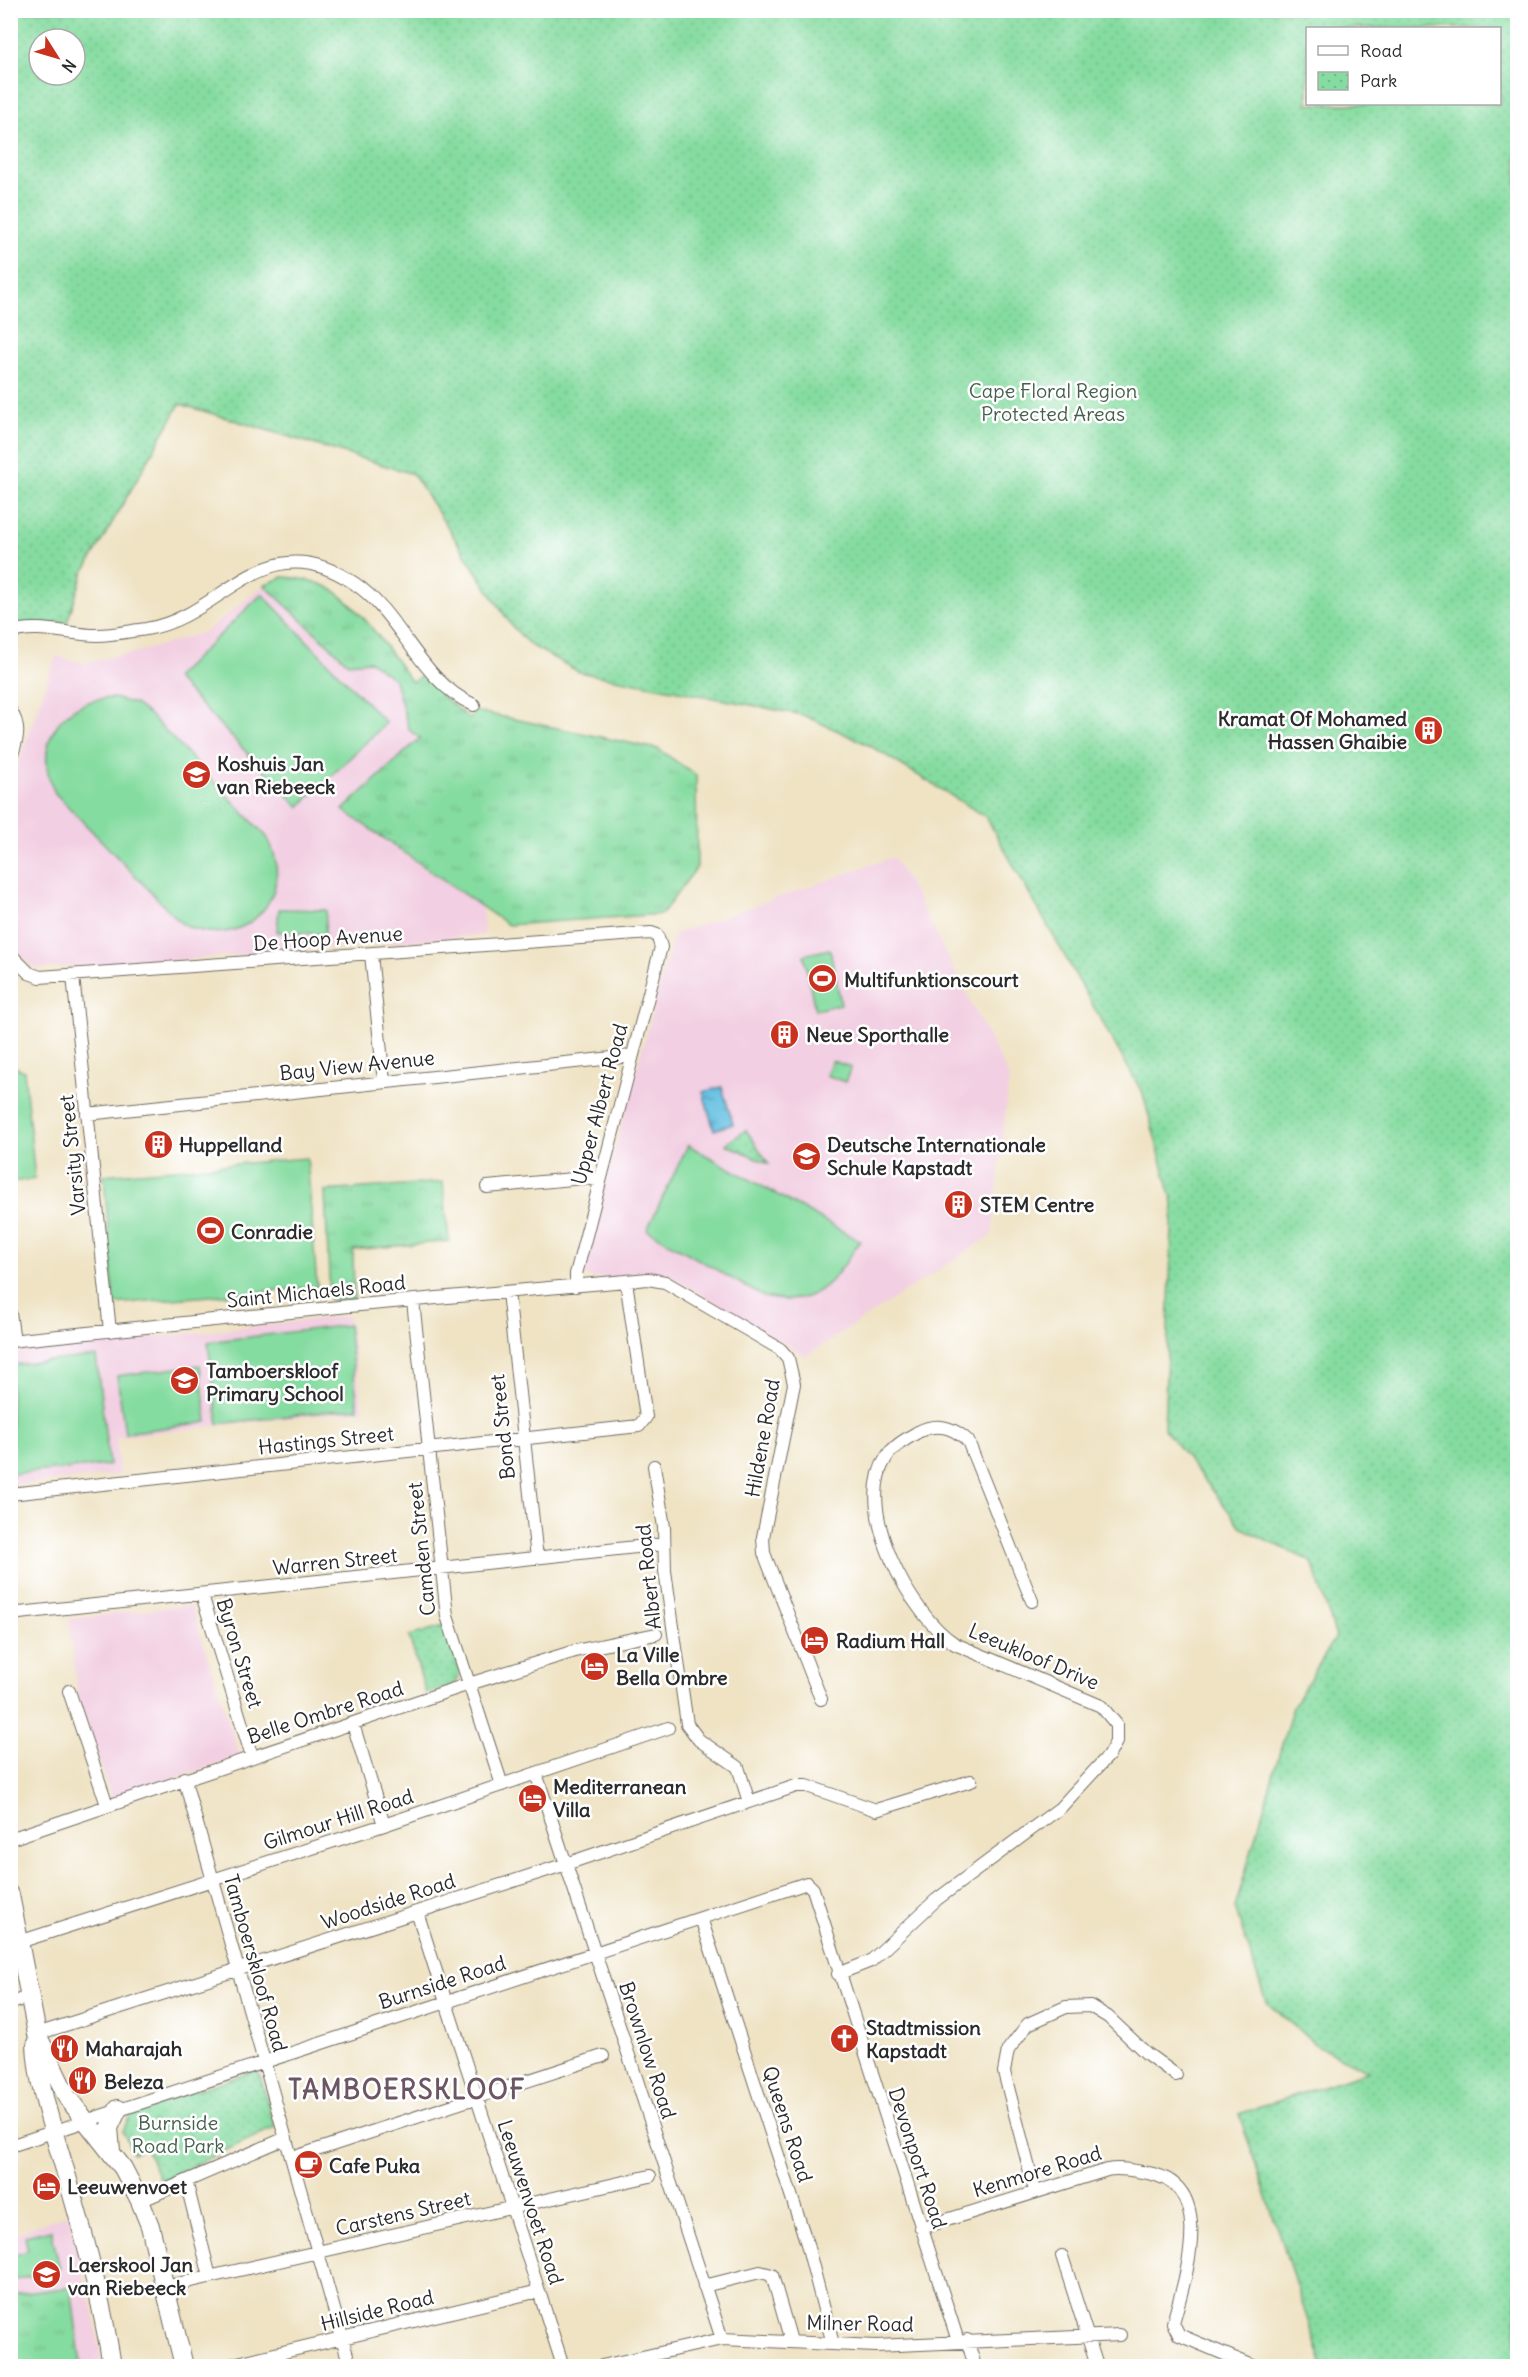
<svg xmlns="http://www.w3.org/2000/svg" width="1528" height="2377" font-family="Delius,sans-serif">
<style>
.built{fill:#f2cfe2}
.grass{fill:url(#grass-tufts);stroke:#588466;stroke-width:1.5}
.park{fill:url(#park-dots);stroke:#588466;stroke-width:1.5;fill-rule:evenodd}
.pitch{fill:#85dca0;stroke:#588466;stroke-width:1.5}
.water{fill:url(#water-ripples);stroke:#487686;stroke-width:1.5}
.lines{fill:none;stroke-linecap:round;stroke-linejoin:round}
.minor-casing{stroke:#706b61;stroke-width:14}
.primary-casing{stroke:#706b61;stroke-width:20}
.minor{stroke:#fff;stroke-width:12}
.primary{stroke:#fff;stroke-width:18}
.labels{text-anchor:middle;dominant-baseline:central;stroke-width:5;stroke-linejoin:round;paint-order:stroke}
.park-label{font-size:20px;fill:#46604e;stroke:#fff}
.poi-label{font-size:20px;font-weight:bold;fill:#2b2b2b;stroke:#fff;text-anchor:start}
.street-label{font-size:20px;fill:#2b2b2b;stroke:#fff}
.district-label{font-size:26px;font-weight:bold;letter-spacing:1.5px;fill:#6c5664;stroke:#fff}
</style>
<defs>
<pattern id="grass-tufts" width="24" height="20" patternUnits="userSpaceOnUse" patternTransform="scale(1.5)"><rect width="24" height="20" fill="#85dca0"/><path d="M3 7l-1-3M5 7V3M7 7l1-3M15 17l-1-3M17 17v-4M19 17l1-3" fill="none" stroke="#73bd8a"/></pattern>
<pattern id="park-dots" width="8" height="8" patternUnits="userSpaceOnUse" patternTransform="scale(1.5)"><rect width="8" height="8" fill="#85dca0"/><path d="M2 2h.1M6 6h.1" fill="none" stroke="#73bd8a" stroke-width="1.8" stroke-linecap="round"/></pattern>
<pattern id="water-ripples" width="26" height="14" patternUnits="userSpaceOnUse" patternTransform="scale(1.5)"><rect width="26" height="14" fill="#65c0e2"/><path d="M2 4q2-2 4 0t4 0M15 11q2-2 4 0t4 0" fill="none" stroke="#539cb7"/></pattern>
</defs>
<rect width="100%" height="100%" fill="#fff"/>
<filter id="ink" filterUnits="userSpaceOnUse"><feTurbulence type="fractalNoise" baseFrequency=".0167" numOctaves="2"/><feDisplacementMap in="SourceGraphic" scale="12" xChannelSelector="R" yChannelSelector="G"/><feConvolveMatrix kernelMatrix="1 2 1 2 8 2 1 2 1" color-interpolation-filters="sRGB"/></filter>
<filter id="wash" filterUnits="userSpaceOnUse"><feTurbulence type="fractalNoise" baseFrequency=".008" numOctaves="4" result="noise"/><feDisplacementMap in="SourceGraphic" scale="24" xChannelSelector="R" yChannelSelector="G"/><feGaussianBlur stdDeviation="1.35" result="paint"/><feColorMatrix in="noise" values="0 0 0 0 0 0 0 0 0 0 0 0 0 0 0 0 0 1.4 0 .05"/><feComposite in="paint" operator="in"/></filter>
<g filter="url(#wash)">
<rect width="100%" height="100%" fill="#efe3c4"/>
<!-- built -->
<path class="built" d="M 264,585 L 347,663 L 370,661 L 395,680 L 409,730 L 420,739 L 343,810 L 482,907 L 484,935 L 155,962 L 34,969 L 11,945 L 11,782 L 56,656 L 83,663 L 146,650 L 207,631 Z
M 893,857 L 917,897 L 1009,1077 L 992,1235 L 806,1356 L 663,1272 L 594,1279 L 586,1276 L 583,1262 L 674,934 Z
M 348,1316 L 363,1410 L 116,1437 L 119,1475 L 11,1485 L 11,1353 Z
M 191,1605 L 240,1756 L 112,1799 L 78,1699 L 69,1619 Z
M 68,2214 L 94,2314 L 102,2366 L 11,2366 L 11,2235 Z"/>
<!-- grass -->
<path class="grass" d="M 283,577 C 298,578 314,580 328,587 C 360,604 390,654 412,682 L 426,673 L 441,690 L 440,694 L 470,719 L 475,711 L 658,749 L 696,775 L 697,867 L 662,914 L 508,925 L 343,810 L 420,738 L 409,730 L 395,680 L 370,661 L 348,663 L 264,585 Z
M 443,1182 L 449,1241 L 353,1250 L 354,1299 L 330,1300 L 325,1191 Z
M 71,2287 L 81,2366 L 11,2366 L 11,2295 Z"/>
<!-- park -->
<path class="park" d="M 11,11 L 1517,11 L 1517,2366 L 1323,2366 L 1239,2114 L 1369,2071 L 1319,2047 L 1266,2002 L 1235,1908 L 1293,1706 L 1336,1637 L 1312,1562 L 1242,1528 L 1164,1429 L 1173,1203 L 1143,1094 L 986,817 L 869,745 L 803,715 L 579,672 L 530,645 L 511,625 L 413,474 L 180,404 L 83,574 L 67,622 L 11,626 ZM 1308,28 L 1500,28 L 1500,104 L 1308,104 ZM 39,39 L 75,39 L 75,75 L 39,75 Z
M 746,1130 L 769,1164 L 726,1144 Z
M 447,1625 L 460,1674 L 453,1685 L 426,1694 L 409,1636 Z
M 258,2070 L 275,2127 L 161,2181 L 145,2147 L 133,2153 L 123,2131 L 129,2117 L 141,2108 Z"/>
<!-- pitch -->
<path class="pitch" d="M 262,594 L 386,723 L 299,807 L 175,678 Z
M 114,698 L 135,704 L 151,716 L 267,837 C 300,897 241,956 181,923 L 55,793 C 31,745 61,698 114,698 Z
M 279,909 L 326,910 L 325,934 L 277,932 Z
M 830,949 L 841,1004 L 815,1010 L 804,955 Z
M 832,1061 L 851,1067 L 845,1082 L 826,1075 Z
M 11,1065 L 24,1071 L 35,1179 L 11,1182 Z
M 688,1145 L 860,1241 C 835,1280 816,1310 764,1297 L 647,1230 Z
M 307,1158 L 317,1287 L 114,1304 L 104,1175 Z
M 348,1325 L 358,1408 L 218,1424 L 208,1342 Z
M 96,1356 L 109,1465 L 11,1474 L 11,1365 Z
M 200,1365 L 207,1422 L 125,1433 L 117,1376 Z
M 51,2230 L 60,2269 L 11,2281 L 11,2256 L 28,2251 L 25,2236 Z"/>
<!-- water -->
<path class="water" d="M 722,1087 L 733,1124 L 714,1130 L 703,1092 Z"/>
</g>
<g filter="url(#ink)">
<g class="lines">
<defs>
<path id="minor" d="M 10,633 C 36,623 70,635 97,635 C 113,635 130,631 146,629 C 224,617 263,521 354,583 C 402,615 419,681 474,705
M 10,710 C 22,727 17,741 10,760
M 10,954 L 29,973 L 40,977 L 651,933 L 657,935 L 661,947 L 576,1274 L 576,1286
M 371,954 L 384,1082
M 73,976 L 110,1331
M 87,1114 L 631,1056
M 487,1187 L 583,1178 L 599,1180
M 508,1292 L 537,1558
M 413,1301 L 447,1616 L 502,1785
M 10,1313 L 14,1341
M 10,1341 L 349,1306 L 648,1279 L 665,1282 L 780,1349 L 788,1358 L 794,1384 L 763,1537 L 764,1553 L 821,1699
M 654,1466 L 664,1527 L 665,1571 L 687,1724 L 699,1740 L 738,1767 L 749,1802
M 10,1494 L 639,1426 L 646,1417 L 626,1281
M 202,1595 L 252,1757
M 10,1614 L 664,1544
M 69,1691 L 107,1805
M 353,1724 L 384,1825
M 536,1773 L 722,2339
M 184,1778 L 350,2366
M 10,1839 L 469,1684 L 575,1651 L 656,1634
M 417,1912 L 563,2366
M 701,1918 L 807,2244 L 833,2344
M 19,1942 L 384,1825 L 668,1728
M 838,1974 L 871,1961 L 936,1900 L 1060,1808 L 1109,1755 L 1116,1742 L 1116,1724 L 1101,1706 L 955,1644 C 910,1615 853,1509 886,1458 C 893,1446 906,1439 918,1432 C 937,1422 953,1427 968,1441 L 1032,1601
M 10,2004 L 29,1996
M 37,2034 L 557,1867 L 796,1786 L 807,1786 L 876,1810 L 971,1781
M 10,2146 L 807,1883 L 813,1889 L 958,2341
M 292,2158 L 603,2056
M 186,2181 L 210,2277
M 1035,2191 L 1004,2072 L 1008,2050 L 1028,2024 L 1066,2007 L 1090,2006 L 1108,2017 L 1146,2053 L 1176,2075
M 140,2201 L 286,2138
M 921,2228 L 1107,2170 C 1121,2167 1134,2171 1148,2173 C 1218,2185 1185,2278 1173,2323 L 1179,2335 L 1253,2366
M 1062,2256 L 1097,2366
M 704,2286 L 760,2272 L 772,2275 L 791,2341
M 165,2287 L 650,2176
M 967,2340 L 975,2366
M 225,2366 L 539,2291
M 602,2366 L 722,2339 L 876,2346 L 1120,2335"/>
<path id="primary" d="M 10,1895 L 37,2034 L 67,2097 L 123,2168 L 140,2201 L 150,2226 L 184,2366
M 36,2045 C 38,2088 53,2129 65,2170 C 84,2235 102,2300 112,2366
M 111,2151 L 109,2128 L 118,2109"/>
</defs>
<!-- minor casing -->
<use href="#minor" class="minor-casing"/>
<!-- primary casing -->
<use href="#primary" class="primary-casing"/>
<!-- minor -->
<use href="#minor" class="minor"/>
<!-- primary -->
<use href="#primary" class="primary"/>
</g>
</g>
<!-- icons -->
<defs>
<symbol id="building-disc" viewBox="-11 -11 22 22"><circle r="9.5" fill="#c8321e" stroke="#fff"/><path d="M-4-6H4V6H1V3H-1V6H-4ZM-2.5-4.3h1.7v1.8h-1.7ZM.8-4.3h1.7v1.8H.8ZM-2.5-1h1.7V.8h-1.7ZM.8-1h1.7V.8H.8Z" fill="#fff"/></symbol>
<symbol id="school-disc" viewBox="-11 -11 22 22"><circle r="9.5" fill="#c8321e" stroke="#fff"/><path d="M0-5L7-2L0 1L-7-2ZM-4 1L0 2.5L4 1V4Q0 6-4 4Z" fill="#fff"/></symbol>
<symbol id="stadium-disc" viewBox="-11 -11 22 22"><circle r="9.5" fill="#c8321e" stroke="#fff"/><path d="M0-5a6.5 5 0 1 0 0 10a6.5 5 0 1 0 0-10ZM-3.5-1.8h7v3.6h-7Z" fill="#fff"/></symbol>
<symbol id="hotel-disc" viewBox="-11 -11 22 22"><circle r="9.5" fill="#c8321e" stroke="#fff"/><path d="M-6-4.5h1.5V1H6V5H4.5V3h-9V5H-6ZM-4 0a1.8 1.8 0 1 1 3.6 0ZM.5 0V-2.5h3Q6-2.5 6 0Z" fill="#fff"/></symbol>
<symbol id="church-disc" viewBox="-11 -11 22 22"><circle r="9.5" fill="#c8321e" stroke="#fff"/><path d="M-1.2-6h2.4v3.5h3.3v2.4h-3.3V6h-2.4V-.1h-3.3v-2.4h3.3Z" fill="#fff"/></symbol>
<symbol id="restaurant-disc" viewBox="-11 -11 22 22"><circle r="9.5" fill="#c8321e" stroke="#fff"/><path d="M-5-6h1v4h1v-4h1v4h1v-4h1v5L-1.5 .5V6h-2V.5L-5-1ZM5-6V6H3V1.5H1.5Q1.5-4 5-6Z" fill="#fff"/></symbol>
<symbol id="cafe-disc" viewBox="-11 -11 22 22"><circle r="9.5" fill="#c8321e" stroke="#fff"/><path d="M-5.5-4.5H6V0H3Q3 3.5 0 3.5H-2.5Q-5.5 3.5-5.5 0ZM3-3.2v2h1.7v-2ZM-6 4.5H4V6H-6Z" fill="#fff"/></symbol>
</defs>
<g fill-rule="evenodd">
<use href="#building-disc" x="1412" y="714" width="33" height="33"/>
<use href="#school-disc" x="180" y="758" width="33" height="33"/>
<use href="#stadium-disc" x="806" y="962" width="33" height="33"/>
<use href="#building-disc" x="768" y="1018" width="33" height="33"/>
<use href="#building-disc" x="142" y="1128" width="33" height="33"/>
<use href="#school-disc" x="790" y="1140" width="33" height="33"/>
<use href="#building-disc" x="942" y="1188" width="33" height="33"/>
<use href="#stadium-disc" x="194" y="1214" width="33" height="33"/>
<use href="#school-disc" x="168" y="1364" width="33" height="33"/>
<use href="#hotel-disc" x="798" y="1624" width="33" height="33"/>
<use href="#hotel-disc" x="578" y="1650" width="33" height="33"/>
<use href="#hotel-disc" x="516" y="1782" width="33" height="33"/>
<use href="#church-disc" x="828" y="2022" width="33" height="33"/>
<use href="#restaurant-disc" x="48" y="2032" width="33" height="33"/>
<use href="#restaurant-disc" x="66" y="2064" width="33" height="33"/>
<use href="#cafe-disc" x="292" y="2148" width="33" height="33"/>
<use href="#hotel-disc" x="30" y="2170" width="33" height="33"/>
<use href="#school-disc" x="30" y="2258" width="33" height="33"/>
</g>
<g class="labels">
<!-- park labels -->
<g class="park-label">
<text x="1053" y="390">Cape Floral Region<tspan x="1053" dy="23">Protected Areas</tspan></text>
<text x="178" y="2122">Burnside<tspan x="178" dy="23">Road Park</tspan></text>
</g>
<!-- poi labels -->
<g class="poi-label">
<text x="1407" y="718" text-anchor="end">Kramat Of Mohamed<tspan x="1407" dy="23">Hassen Ghaibie</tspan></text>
<text x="217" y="763">Koshuis Jan<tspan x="217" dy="23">van Riebeeck</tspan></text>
<text x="844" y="979">Multifunktionscourt</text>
<text x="806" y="1034">Neue Sporthalle</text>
<text x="179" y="1144">Huppelland</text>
<text x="827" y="1144">Deutsche Internationale<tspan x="827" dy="23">Schule Kapstadt</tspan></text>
<text x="980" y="1204">STEM Centre</text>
<text x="231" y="1231">Conradie</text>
<text x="206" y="1370">Tamboerskloof<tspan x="206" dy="23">Primary School</tspan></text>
<text x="836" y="1640">Radium Hall</text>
<text x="616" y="1654">La Ville<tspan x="616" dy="23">Bella Ombre</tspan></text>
<text x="553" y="1786">Mediterranean<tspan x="553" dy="23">Villa</tspan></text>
<text x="866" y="2027">Stadtmission<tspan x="866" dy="23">Kapstadt</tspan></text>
<text x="85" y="2048">Maharajah</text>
<text x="104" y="2081">Beleza</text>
<text x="329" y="2165">Cafe Puka</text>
<text x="67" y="2186">Leeuwenvoet</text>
<text x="68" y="2264">Laerskool Jan<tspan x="68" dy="23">van Riebeeck</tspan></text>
</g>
<!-- street labels -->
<g class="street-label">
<text transform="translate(328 938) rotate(-4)">De Hoop Avenue</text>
<text transform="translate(357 1065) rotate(-6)">Bay View Avenue</text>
<text transform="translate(599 1104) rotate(-75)">Upper Albert Road</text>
<text transform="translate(72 1155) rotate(-96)">Varsity Street</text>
<text transform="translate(316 1291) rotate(-6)">Saint Michaels Road</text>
<text transform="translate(502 1427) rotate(-96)">Bond Street</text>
<text transform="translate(762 1438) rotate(-80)">Hildene Road</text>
<text transform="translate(326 1440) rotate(-6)">Hastings Street</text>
<text transform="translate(421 1549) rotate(-96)">Camden Street</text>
<text transform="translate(335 1561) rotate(-6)">Warren Street</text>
<text transform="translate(648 1577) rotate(-96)">Albert Road</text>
<text transform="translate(240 1653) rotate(73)">Byron Street</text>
<text transform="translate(1034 1656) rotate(23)">Leeukloof Drive</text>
<text transform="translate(325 1712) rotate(-18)">Belle Ombre Road</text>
<text transform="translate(338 1819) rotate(-18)">Gilmour Hill Road</text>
<text transform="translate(388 1901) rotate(-18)">Woodside Road</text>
<text transform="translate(256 1963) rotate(74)">Tamboerskloof Road</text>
<text transform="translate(442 1982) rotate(-18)">Burnside Road</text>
<text transform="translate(648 2050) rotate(72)">Brownlow Road</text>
<text transform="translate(788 2124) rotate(72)">Queens Road</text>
<text transform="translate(918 2158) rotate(72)">Devonport Road</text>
<text transform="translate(1037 2171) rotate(-17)">Kenmore Road</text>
<text transform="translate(531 2202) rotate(72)">Leeuwenvoet Road</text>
<text transform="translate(403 2213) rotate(-13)">Carstens Street</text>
<text transform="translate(377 2310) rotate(-14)">Hillside Road</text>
<text transform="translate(860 2323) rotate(1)">Milner Road</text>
</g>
<!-- district labels -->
<g class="district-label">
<text x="407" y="2089">TAMBOERSKLOOF</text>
</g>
</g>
<!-- margin -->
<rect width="1528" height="2377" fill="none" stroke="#fff" stroke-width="36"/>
<!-- legend -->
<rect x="1306" y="27" width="195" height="78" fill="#ffffff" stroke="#aaaaaa" stroke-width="1.5"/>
<rect x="1318" y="46" width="30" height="9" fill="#ffffff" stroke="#aaaaaa" stroke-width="1.5"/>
<text x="1360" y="57" font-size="18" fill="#2b2b2b">Road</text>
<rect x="1318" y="72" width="30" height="18" fill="url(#park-dots)" stroke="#aaaaaa" stroke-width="1.5"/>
<text x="1360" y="87" font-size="18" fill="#2b2b2b">Park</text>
<!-- north arrow -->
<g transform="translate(57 57) rotate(127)"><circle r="28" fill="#ffffff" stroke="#aaaaaa" stroke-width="1.5"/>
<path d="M0-4.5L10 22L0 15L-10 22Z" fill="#c8321e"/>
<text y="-9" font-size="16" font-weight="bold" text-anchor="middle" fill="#2b2b2b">N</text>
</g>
</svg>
